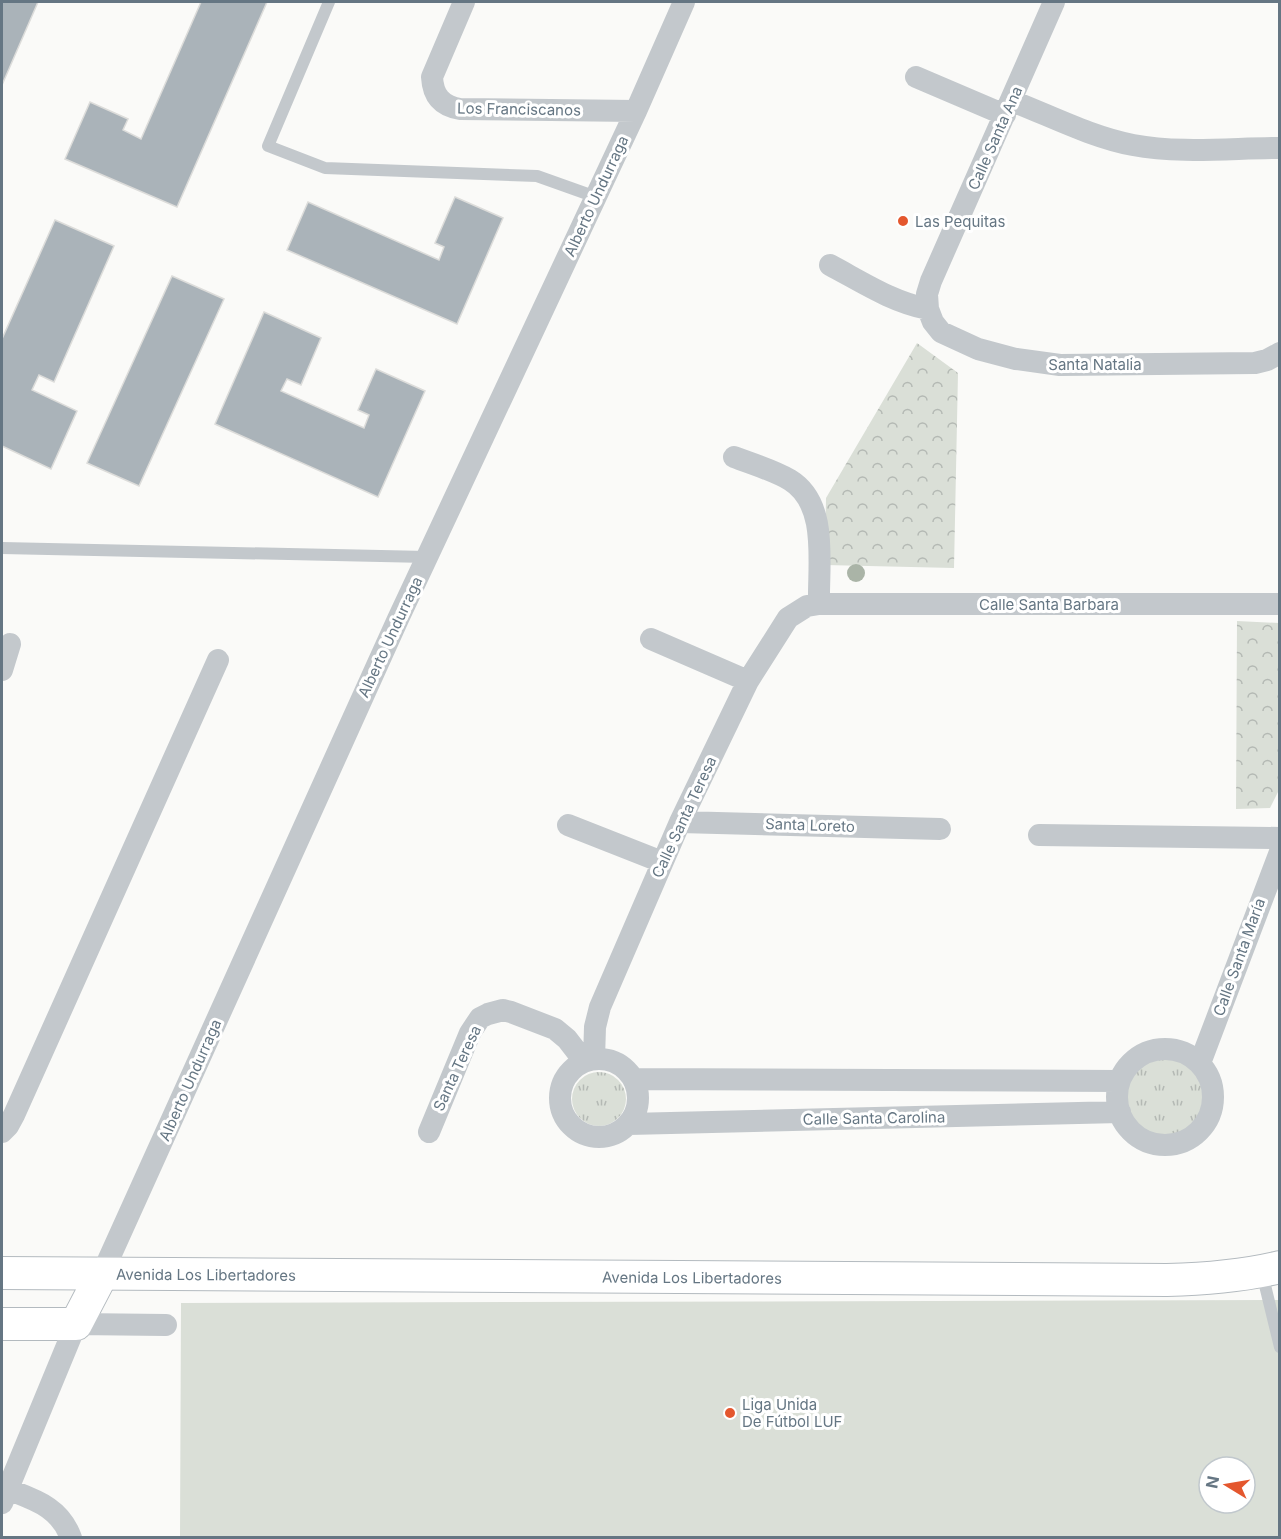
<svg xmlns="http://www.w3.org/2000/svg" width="1281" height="1539" font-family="Inter,sans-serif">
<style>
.grass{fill:url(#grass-tufts)}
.park{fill:url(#park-crowns)}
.pitch{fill:#dadfd7;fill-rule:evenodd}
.building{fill:#aab3b9;stroke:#dcdcda;stroke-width:1.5}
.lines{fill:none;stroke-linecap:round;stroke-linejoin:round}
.secondary-casing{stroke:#b3babf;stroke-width:34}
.lane{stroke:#c3c8cc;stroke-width:12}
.street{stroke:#c3c8cc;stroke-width:22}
.secondary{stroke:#fff;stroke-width:32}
.tree{fill:#aab4a7}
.poi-dot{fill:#e4572e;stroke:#fff;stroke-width:2}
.labels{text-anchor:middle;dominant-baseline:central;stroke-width:6;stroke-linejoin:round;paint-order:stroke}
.street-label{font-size:15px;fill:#657683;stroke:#fff}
.poi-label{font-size:15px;fill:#657683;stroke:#fff;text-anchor:start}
</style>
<defs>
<pattern id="grass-tufts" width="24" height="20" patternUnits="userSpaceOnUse" patternTransform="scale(1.5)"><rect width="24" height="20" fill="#dadfd7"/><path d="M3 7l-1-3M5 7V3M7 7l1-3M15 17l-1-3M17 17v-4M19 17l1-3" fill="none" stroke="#b4b9b4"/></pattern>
<pattern id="park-crowns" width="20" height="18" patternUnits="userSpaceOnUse" patternTransform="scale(1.5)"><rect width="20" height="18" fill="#dadfd7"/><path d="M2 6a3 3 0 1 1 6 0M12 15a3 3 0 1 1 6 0" fill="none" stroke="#b4b9b4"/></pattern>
</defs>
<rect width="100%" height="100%" fill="#fafaf8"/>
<!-- grass -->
<path class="grass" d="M1127 1097a39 39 0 1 1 78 0a39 39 0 1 1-78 0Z
M572 1099a27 27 0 1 1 54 0a27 27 0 1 1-54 0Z"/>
<!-- park -->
<path class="park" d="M 917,343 L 958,373 L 954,568 L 825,565 L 826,498 Z
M 1237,621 L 1279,623 L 1279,790 L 1270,808 L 1236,809 Z"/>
<!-- pitch -->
<path class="pitch" d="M 1279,1300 L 1279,1537 L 180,1538 L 181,1303 ZM 1209,1467 L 1245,1467 L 1245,1503 L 1209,1503 Z"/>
<!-- building -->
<path class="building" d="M 2,2 L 38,2 L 2,85 Z
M 201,2 L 267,2 L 177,207 L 65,159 L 90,102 L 128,119 L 123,130 L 141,139 Z
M 455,197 L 503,218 L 457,324 L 287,250 L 308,202 L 439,260 L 444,247 L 435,243 Z
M 55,220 L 114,246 L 54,382 L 39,375 L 32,390 L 77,411 L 51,469 L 2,446 L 2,339 Z
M 172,276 L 224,299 L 139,486 L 87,463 Z
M 264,312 L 321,338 L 301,385 L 287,379 L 281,391 L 364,428 L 369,415 L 358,410 L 376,369 L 425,391 L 378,497 L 215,424 Z"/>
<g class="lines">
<defs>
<g id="secondary">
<path id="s1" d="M 2,1273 L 1167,1280 C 1205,1279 1243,1276 1280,1267"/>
<path d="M 2,1324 L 76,1324 L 102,1274"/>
</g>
</defs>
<!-- secondary casing -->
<use href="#secondary" class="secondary-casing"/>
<!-- lane -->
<path class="lane" d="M 329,2 L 268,146 L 325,168 L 537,176 L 596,197
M 2,548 L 427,557
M 1262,1273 L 1280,1347"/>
<!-- street -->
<path class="street" d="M 464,2 L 432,77 C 433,96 442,106 460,109 L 636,111
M 1054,2 L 931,281 L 927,294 L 928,309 L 933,322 L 941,332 L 978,349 L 1016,359 L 1060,365 L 1255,363 L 1267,360 L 1280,353
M 916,77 L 1005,115
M 1012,101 C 1051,116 1091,137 1133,145 C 1180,154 1232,148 1280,148
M 830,265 C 862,282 892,302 928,309
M 734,457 C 752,464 773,470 790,480 C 829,504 818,564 819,604
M 651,639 L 748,681
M 2,670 L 10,644
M 680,822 L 940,829
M 568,825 L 662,862
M 1039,835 L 1280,838
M1117 1097a48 48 0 1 1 96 0a48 48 0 1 1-96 0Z
M560 1098a39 39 0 1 1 78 0a39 39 0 1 1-78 0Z
M 594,1059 L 595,1027 L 600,1007 L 680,822 L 748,681 L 788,618 L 807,606 L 819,604 L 1280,604
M 1200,1063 L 1280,852
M 633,1079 L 1119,1081
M 629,1124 L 1120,1112
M 2,1132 L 8,1126 L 14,1115 L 218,660
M 429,1132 L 470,1033 L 480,1018 L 488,1014 L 503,1010 L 511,1012 L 555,1029 L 567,1039 L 584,1061
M 102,1274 L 398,619 L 636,111 L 684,2
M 7,1489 C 35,1500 60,1507 71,1538
M 2,1503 L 76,1324 L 166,1325"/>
<!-- secondary -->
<use href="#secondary" class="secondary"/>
</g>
<!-- trees -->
<circle class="tree" cx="856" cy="573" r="9"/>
<!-- markers -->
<g class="poi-dot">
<circle cx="903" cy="221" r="6"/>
<circle cx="730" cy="1413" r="6"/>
</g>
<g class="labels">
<!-- street labels -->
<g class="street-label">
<text transform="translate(519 109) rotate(1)">Los Franciscanos</text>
<text transform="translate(995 138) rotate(-66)">Calle Santa Ana</text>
<text transform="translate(596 196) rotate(-65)">Alberto Undurraga</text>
<text x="1095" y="364">Santa Natalia</text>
<text x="1049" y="604">Calle Santa Barbara</text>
<text transform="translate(390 637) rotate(-65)">Alberto Undurraga</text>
<text transform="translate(684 817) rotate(-65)">Calle Santa Teresa</text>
<text transform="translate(810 825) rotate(2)">Santa Loreto</text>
<text transform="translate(1239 957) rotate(-70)">Calle Santa María</text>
<text transform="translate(457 1068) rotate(-65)">Santa Teresa</text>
<text transform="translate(190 1080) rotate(-66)">Alberto Undurraga</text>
<text transform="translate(874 1118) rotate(-1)">Calle Santa Carolina</text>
<text stroke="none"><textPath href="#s1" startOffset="204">Avenida Los Libertadores</textPath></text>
<text stroke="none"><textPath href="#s1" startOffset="690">Avenida Los Libertadores</textPath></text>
</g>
<!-- poi labels -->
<g class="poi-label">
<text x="915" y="221">Las Pequitas</text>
<text x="742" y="1404">Liga Unida<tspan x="742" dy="17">De Fútbol LUF</tspan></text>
</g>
</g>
<!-- border -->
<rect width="1281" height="1539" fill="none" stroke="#657683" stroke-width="6"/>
<!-- north arrow -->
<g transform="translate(1227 1485) rotate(281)"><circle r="28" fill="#ffffff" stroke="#c1c8cd" stroke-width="1.5"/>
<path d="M0-4.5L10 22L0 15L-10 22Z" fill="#e4572e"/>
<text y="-9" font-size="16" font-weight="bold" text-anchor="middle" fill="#657683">N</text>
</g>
</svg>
